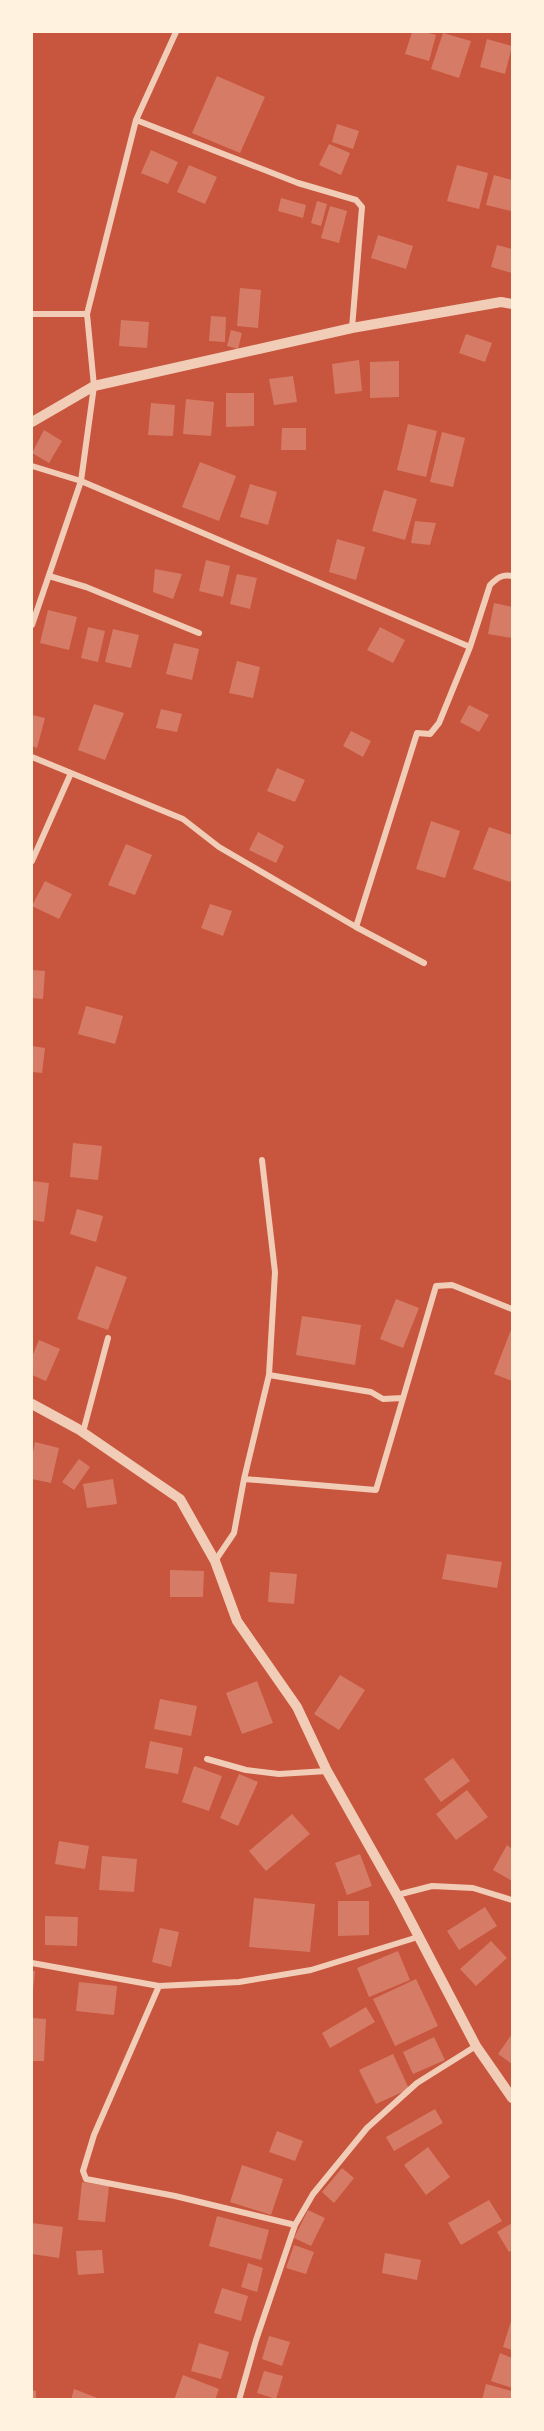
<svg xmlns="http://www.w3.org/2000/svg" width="544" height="2431" font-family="Karla,sans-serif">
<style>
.building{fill:#d67c66}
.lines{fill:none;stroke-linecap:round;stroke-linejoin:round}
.minor{stroke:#f1ccb7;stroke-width:6}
.tertiary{stroke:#f1ccb7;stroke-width:10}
</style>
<rect width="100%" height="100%" fill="#c8553d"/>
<!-- building -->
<path class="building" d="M 412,32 L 425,32 L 436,35 L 429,61 L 405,54 Z
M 443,33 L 471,41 L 459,78 L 431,69 Z
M 487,39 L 512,46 L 505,74 L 480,67 Z
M 217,76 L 265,97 L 240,153 L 192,133 Z
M 337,124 L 359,131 L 353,149 L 332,142 Z
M 329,144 L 350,153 L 341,175 L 319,165 Z
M 151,150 L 178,162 L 168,184 L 141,173 Z
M 189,165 L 217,177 L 205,204 L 177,192 Z
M 457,165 L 488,173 L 479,209 L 447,201 Z
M 494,175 L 512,180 L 511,211 L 486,205 Z
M 281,198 L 306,205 L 303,218 L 278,211 Z
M 317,201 L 327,204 L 321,226 L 311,223 Z
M 330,206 L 347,211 L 339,243 L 321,238 Z
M 378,235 L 413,246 L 406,269 L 371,258 Z
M 497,245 L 512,249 L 512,273 L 491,267 Z
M 240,288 L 261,290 L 258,328 L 237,326 Z
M 211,316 L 226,317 L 225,342 L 209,341 Z
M 121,320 L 149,322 L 147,348 L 119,346 Z
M 231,330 L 242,333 L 238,349 L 227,346 Z
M 466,334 L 492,343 L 485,362 L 459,353 Z
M 359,360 L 362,391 L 335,394 L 332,364 Z
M 399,361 L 399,397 L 370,398 L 370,362 Z
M 293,376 L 297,402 L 274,405 L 269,379 Z
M 226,393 L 254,393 L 254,426 L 226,427 Z
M 186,399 L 214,402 L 211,436 L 183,434 Z
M 151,403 L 175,405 L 173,436 L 148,435 Z
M 408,424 L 437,431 L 426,477 L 397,470 Z
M 282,428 L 306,428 L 306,450 L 281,450 Z
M 44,430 L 62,441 L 49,463 L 32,453 Z
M 442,432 L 465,438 L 453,487 L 430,482 Z
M 200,462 L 236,476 L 219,521 L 182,507 Z
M 250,484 L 277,492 L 268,525 L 240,517 Z
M 384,490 L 417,499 L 405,540 L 372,531 Z
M 415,521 L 436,523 L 430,545 L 411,543 Z
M 337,539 L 365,547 L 356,580 L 329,572 Z
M 206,560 L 230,566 L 223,597 L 199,591 Z
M 155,569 L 182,574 L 173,599 L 153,592 Z
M 237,574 L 257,578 L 250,609 L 230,604 Z
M 494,603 L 512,607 L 512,638 L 488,634 Z
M 48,610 L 77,617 L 69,650 L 40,643 Z
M 88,627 L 105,631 L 98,662 L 81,658 Z
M 380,627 L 405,640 L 393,663 L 367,650 Z
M 113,629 L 139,635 L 131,668 L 105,662 Z
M 174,643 L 199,649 L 192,680 L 166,674 Z
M 237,661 L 260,667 L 253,698 L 229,693 Z
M 94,704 L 124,713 L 105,760 L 78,750 Z
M 469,705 L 489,715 L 479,732 L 460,722 Z
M 161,709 L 182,714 L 177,732 L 156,728 Z
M 32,715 L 45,718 L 37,748 L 32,746 Z
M 351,731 L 371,741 L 363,757 L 343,746 Z
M 277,768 L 305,780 L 295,802 L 267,791 Z
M 431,821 L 460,831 L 445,878 L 416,869 Z
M 489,827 L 512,835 L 512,877 L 510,882 L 473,869 Z
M 258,832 L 284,846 L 276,863 L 249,850 Z
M 126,844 L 152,855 L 135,895 L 108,885 Z
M 45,881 L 72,894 L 59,919 L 32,906 Z
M 210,904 L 232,911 L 223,936 L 201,928 Z
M 32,970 L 45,971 L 43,999 L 32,998 Z
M 86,1006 L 123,1016 L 115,1044 L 78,1034 Z
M 32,1046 L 45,1048 L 42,1073 L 32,1072 Z
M 73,1143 L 102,1146 L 98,1180 L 70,1177 Z
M 32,1181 L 49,1183 L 44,1222 L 32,1220 Z
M 77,1209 L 103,1216 L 96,1242 L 70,1234 Z
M 96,1266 L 127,1277 L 108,1330 L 77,1319 Z
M 396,1299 L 419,1308 L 403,1348 L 380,1339 Z
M 302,1316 L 361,1325 L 355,1365 L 296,1355 Z
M 512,1327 L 512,1381 L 494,1374 Z
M 39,1340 L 60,1349 L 46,1381 L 32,1375 L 32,1357 Z
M 35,1442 L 59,1448 L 51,1483 L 32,1479 L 32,1458 Z
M 79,1459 L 90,1467 L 74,1490 L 62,1482 Z
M 113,1479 L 117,1504 L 87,1508 L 83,1484 Z
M 447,1554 L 502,1562 L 497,1588 L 442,1579 Z
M 170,1570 L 204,1571 L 203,1597 L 170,1597 Z
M 270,1572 L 297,1574 L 294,1604 L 268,1602 Z
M 340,1675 L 365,1690 L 339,1730 L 314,1714 Z
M 257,1681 L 273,1723 L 242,1734 L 226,1693 Z
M 160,1699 L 197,1706 L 191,1736 L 154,1729 Z
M 150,1741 L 183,1748 L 178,1774 L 145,1768 Z
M 453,1758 L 470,1781 L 441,1802 L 424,1779 Z
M 194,1766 L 222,1776 L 209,1811 L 182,1802 Z
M 239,1774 L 258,1782 L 238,1826 L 220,1818 Z
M 467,1790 L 488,1817 L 456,1840 L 436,1814 Z
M 292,1814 L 310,1834 L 266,1871 L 249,1851 Z
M 59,1841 L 89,1846 L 85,1869 L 55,1864 Z
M 507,1845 L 512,1849 L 512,1881 L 493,1870 Z
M 360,1854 L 372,1886 L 347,1895 L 335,1863 Z
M 102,1856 L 137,1859 L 134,1892 L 99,1890 Z
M 254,1898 L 315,1904 L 310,1952 L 249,1947 Z
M 338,1901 L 369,1901 L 369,1935 L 338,1936 Z
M 485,1907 L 497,1926 L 459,1950 L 447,1931 Z
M 45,1916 L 78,1917 L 77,1946 L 45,1945 Z
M 160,1928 L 179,1932 L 171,1967 L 152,1962 Z
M 491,1941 L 507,1958 L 476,1986 L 460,1969 Z
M 398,1951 L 410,1980 L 369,1997 L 357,1968 Z
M 32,1971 L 35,1971 L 33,1990 L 32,1990 Z
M 416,1979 L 438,2026 L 395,2046 L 373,1999 Z
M 79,1982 L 117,1986 L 114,2015 L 76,2011 Z
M 366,2007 L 375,2022 L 330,2048 L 322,2033 Z
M 32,2018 L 46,2019 L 44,2061 L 32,2061 Z
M 512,2034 L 512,2064 L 498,2054 Z
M 434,2037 L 445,2060 L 413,2074 L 403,2052 Z
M 393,2054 L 409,2089 L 376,2104 L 359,2070 Z
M 435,2109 L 443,2123 L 394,2151 L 386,2137 Z
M 277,2131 L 303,2141 L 295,2161 L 269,2152 Z
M 428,2147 L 450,2177 L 426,2195 L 404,2165 Z
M 242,2165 L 283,2179 L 271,2215 L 230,2202 Z
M 342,2168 L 354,2178 L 334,2203 L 322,2192 Z
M 82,2182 L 109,2186 L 105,2222 L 78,2220 Z
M 489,2200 L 502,2221 L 461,2245 L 448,2223 Z
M 308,2210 L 325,2218 L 311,2246 L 294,2238 Z
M 217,2216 L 269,2230 L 261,2260 L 209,2246 Z
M 32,2223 L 63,2227 L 59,2258 L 32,2254 Z
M 512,2223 L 512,2250 L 509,2252 L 497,2232 Z
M 294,2245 L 314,2252 L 306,2274 L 286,2268 Z
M 102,2250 L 104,2273 L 78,2275 L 76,2251 Z
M 385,2253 L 421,2260 L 417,2280 L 382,2273 Z
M 248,2263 L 263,2268 L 257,2292 L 241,2287 Z
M 222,2288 L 248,2296 L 241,2321 L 214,2313 Z
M 512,2318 L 512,2350 L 503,2347 Z
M 269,2336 L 290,2342 L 282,2366 L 262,2359 Z
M 199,2343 L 229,2352 L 221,2379 L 191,2371 Z
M 500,2353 L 512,2358 L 512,2388 L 491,2381 Z
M 264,2371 L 283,2376 L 276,2399 L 257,2393 Z
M 183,2375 L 219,2389 L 215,2400 L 174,2400 Z
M 486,2384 L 512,2391 L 512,2400 L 482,2400 Z
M 74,2389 L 100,2399 L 100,2400 L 71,2400 Z
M 32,2390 L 36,2391 L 36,2400 L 32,2400 Z"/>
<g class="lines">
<!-- minor -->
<path class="minor" d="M 136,120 L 298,183 L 356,200 L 362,207 L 352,328
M 32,314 L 87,314
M 32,466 L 81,481 L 470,647 L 490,585 C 497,578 502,574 512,576
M 49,576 L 86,587 L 199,633
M 32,625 L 81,481 L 94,386 L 87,314 L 136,120 L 176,32
M 32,757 L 71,773 L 32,861
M 71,773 L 183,819 L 219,847 L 356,927
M 424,963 L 356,927 L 417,733 L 430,734 L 439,723 L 470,647
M 269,1375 L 371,1392 L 383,1399 L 403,1398
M 83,1432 L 108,1338
M 244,1479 L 376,1490 L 436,1286 L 452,1285 L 512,1309
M 215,1561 L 234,1533 L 244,1479 L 269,1375 L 275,1272 L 262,1160
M 207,1759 L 246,1770 L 279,1774 L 327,1771
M 397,1895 L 432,1886 L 473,1888 L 512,1900
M 32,1963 L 159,1986 L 239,1982 L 311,1970 L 418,1937
M 159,1986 L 94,2135 L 83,2171 L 86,2179 L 175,2196 L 295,2225
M 239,2400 L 256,2340 L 295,2225 L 313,2194 L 367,2128 L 417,2083 L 476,2046"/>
<!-- tertiary -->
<path class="tertiary" d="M 32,422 L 94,386 L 352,328 L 501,302 L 512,304
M 32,1404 L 78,1429 L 180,1499 L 215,1561 L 237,1621 L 297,1707 L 327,1771 L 397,1895 L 476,2046 L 512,2098"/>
</g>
<!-- border -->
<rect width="544" height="2431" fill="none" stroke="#fff3e0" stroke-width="66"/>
</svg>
